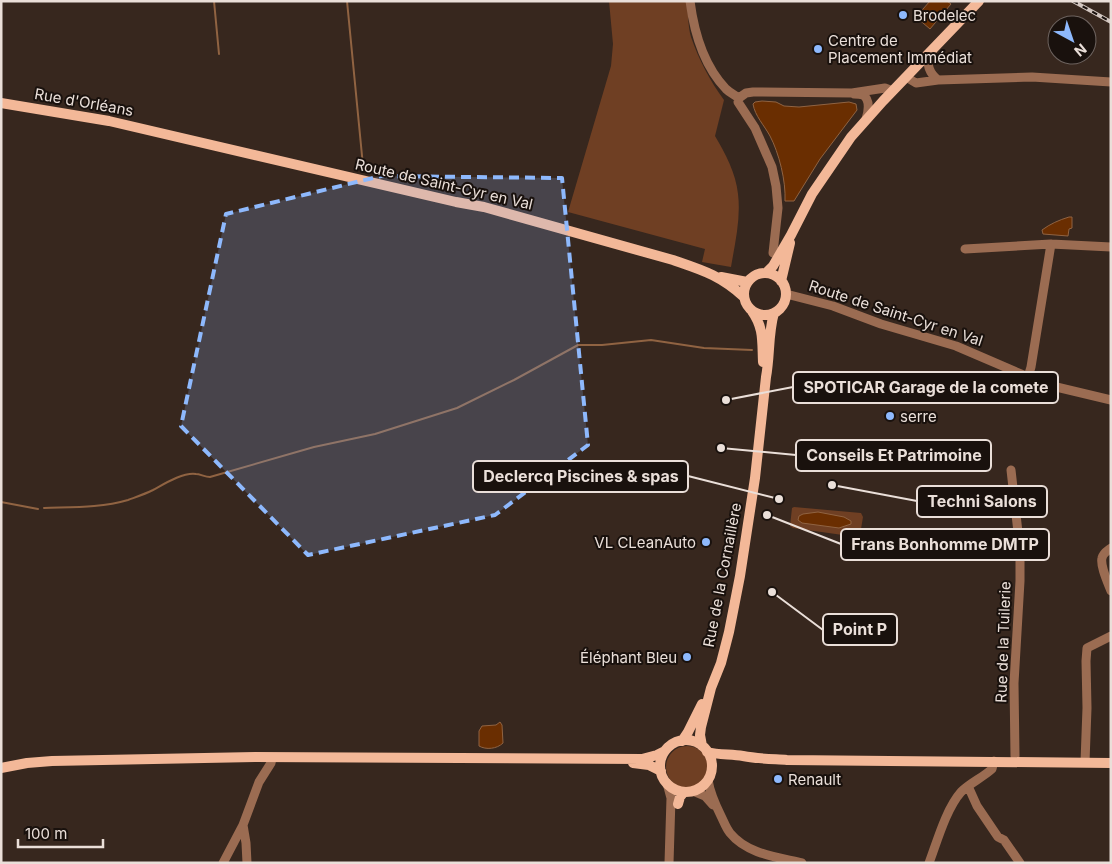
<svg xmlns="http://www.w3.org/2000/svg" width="1112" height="864" font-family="Inter,sans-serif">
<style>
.green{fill:#6f3f23}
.water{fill:#6a2e01;stroke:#906342}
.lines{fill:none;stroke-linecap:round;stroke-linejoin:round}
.stream{stroke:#906342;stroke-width:2}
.minor{stroke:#9b6c52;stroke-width:9}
.major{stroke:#f3b898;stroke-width:10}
.rail-casing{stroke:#d3c7c1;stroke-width:4}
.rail{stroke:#19110d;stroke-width:2;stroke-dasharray:5.5;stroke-linecap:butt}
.marked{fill:#8eb9fd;fill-opacity:0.2;stroke:#8eb9fd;stroke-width:4;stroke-dasharray:10 6;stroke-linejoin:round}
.poi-dot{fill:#8eb9fd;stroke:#19110d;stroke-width:2}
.labels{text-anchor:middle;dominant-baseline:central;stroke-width:4;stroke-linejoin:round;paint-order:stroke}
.poi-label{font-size:15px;fill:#eadfd9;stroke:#19110d;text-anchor:start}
.street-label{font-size:15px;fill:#eadfd9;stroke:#19110d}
.leader{fill:none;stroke:#eadfd9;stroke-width:2}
.callout-dot{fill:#eadfd9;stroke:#19110d;stroke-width:2}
.callout{fill:#19110d;stroke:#eadfd9;stroke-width:2}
.callout-label{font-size:16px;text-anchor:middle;font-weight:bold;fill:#eadfd9}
</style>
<rect width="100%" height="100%" fill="#37271e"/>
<!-- green -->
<path class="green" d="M 609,1 L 687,1 C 688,12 688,27 691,37 C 699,60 710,81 724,100 L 715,136 C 725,153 736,173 738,194 C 741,218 735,243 731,267 L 702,262 L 705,249 L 568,212 L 611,66 L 613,44 Z
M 794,507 L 861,513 L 863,517 L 860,535 L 857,537 L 793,528 L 790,526 L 792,508 Z
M666 767a21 21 0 1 1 42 0a21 21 0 1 1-42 0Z"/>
<!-- water -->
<path class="water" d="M 930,1 L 947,1 L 951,4 L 930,29 L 916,17 Z
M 762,101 L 776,102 L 784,106 L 799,107 L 849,102 L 856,104 L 857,110 L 820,159 L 794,201 L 785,201 C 786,181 779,153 770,136 C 764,125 755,116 753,104 L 755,102 Z
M 1069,217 L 1072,217 L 1072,228 L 1069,229 L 1068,236 L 1043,234 L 1042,230 C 1050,224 1059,220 1069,217 Z
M 818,512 L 844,517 L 851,521 L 851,524 L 839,528 L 802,523 L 798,520 L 799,516 L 803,514 Z
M 500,722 L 502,725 L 503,743 C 497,749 486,750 479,746 L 479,731 L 482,726 L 496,725 Z"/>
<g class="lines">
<!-- stream -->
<path class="stream" d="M 214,1 L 219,54
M 347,1 L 363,166
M 1,502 L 38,509
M 44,508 C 72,507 101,508 128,500 C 136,497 145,494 153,490 C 164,484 183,472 196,474 C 200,474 205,477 210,477 L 314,447 L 375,434 L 457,408 L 514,380 L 578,345 L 602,345 L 651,340 L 704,348 L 752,350"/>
<!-- minor -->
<path class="minor" d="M 690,1 C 694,32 704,66 726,89 C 730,93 735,95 739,98
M 928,54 C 927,65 929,73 938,80
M 906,77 L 916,83 L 938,80 L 1032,77 L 1111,82
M 854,94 C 857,94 860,94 863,95 C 871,100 868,113 866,119
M 739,98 L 738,102 L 755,128 L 772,167 L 776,186 L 778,208 L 773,253
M 739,98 L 746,93 L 753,92 L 852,93 L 885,88 L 893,91
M 965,249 L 1051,244 L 1111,247
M 786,294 L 833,306 L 881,324 L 956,346 L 1028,377 L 1048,385 L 1111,400
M 1028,377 L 1031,367 L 1051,244
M 1011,470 L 1020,550 L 1020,581 L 1014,683 L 1015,756
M 1111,548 C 1107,551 1103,553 1102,558 C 1100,566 1108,583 1111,591
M 1085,762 L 1087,708 L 1086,661 L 1087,648 L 1111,636
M 708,780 C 710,793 715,804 721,816 C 724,822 726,828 730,833 C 747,854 777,857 802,863
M 667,783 L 671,798 L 669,863
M 968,786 L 977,806 L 998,837 L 1004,840 L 1020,863
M 693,791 L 705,796 L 713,805
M 243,825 L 246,843 L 247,863
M 223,863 L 243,825 L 259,782 L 271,763 L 272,758
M 929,863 C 937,842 946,809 961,792 C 970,783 982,778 992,769 L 994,761"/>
<!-- major -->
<path class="major" d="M 1,103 L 109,121 L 456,202 L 484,207 L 673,260 C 702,270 720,275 744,297
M744 294a21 21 0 1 1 42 0a21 21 0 1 1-42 0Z
M 766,273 L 773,266 L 791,235 L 812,194 L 851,137 L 883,101 L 979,1
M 721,277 L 747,282
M 781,281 L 790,243
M 752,311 C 764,328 762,341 763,362
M660 766a26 26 0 1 1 52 0a26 26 0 1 1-52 0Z
M 682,741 L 688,732 L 702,704
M 702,746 L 700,735 L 701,727 L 711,688 L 721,663 L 729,632 L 740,576 L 755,478 L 766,377 C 770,356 768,334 774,313
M 707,752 C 719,755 731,754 743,756 C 758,759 773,759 787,760 L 1111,763
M 633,763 L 649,765 L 661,771
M 1,768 L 27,763 L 52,761 L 255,757 L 642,759 L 657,755 L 665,751
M 678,804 L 680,797 L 684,792"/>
<defs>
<path id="rail" d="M 1073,1 L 1111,22"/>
</defs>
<!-- rail casing -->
<use href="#rail" class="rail-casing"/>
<!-- rail -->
<use href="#rail" class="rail"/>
</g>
<!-- marked area -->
<path class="marked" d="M 381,176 L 562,178 L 588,445 L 495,515 L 308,555 L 181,426 L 226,214 Z"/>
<!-- markers -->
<g class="poi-dot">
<circle cx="903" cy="15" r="5"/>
<circle cx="818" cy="49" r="5"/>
<circle cx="890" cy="416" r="5"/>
<circle cx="706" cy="542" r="5"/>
<circle cx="687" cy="657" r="5"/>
<circle cx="778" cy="779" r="5"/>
</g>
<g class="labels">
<!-- poi labels -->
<g class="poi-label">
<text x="913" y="15">Brodelec</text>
<text x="828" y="40">Centre de<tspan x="828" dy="17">Placement Immédiat</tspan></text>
<text x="900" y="416">serre</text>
<text x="696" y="542" text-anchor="end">VL CLeanAuto</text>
<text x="677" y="657" text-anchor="end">Éléphant Bleu</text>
<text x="788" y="779">Renault</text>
</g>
<!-- street labels -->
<g class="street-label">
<text transform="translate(84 102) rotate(10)">Rue d'Orléans</text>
<text transform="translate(444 184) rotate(13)">Route de Saint-Cyr en Val</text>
<text transform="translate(896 313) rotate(18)">Route de Saint-Cyr en Val</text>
<text transform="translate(722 575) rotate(-79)">Rue de la Cornaillère</text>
<text transform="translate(1003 642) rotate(-88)">Rue de la Tuilerie</text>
</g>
</g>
<!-- callouts -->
<path class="leader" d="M726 400L793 387M721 448L796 455M779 499L688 476M832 485L917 501M767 515L841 544M772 592L823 630"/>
<g class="callout-dot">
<circle cx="726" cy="400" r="5"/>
<circle cx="721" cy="448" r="5"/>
<circle cx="779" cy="499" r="5"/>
<circle cx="832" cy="485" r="5"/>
<circle cx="767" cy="515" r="5"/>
<circle cx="772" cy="592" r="5"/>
</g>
<g class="callout">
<rect x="793" y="372" width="265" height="31" rx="5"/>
<rect x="796" y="440" width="195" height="31" rx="5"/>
<rect x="473" y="461" width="215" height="31" rx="5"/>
<rect x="917" y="486" width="130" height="31" rx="5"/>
<rect x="841" y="529" width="208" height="31" rx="5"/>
<rect x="823" y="614" width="74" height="31" rx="5"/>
</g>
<g class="callout-label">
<text x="926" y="393">SPOTICAR Garage de la comete</text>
<text x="894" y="461">Conseils Et Patrimoine</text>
<text x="581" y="482">Declercq Piscines &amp; spas</text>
<text x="982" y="507">Techni Salons</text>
<text x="945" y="550">Frans Bonhomme DMTP</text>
<text x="860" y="635">Point P</text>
</g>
<!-- border -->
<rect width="1112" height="864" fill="none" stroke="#eadfd9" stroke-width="5"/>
<!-- north arrow -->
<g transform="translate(1072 40) rotate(140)"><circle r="24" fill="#19110d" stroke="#6d635f"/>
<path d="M0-4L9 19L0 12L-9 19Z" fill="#8eb9fd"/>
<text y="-8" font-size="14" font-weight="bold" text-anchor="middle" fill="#eadfd9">N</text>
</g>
<!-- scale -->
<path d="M18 839v8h85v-8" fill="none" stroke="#eadfd9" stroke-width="2.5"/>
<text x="25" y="839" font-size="15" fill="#eadfd9" stroke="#19110d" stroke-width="4" paint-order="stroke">100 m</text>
</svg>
